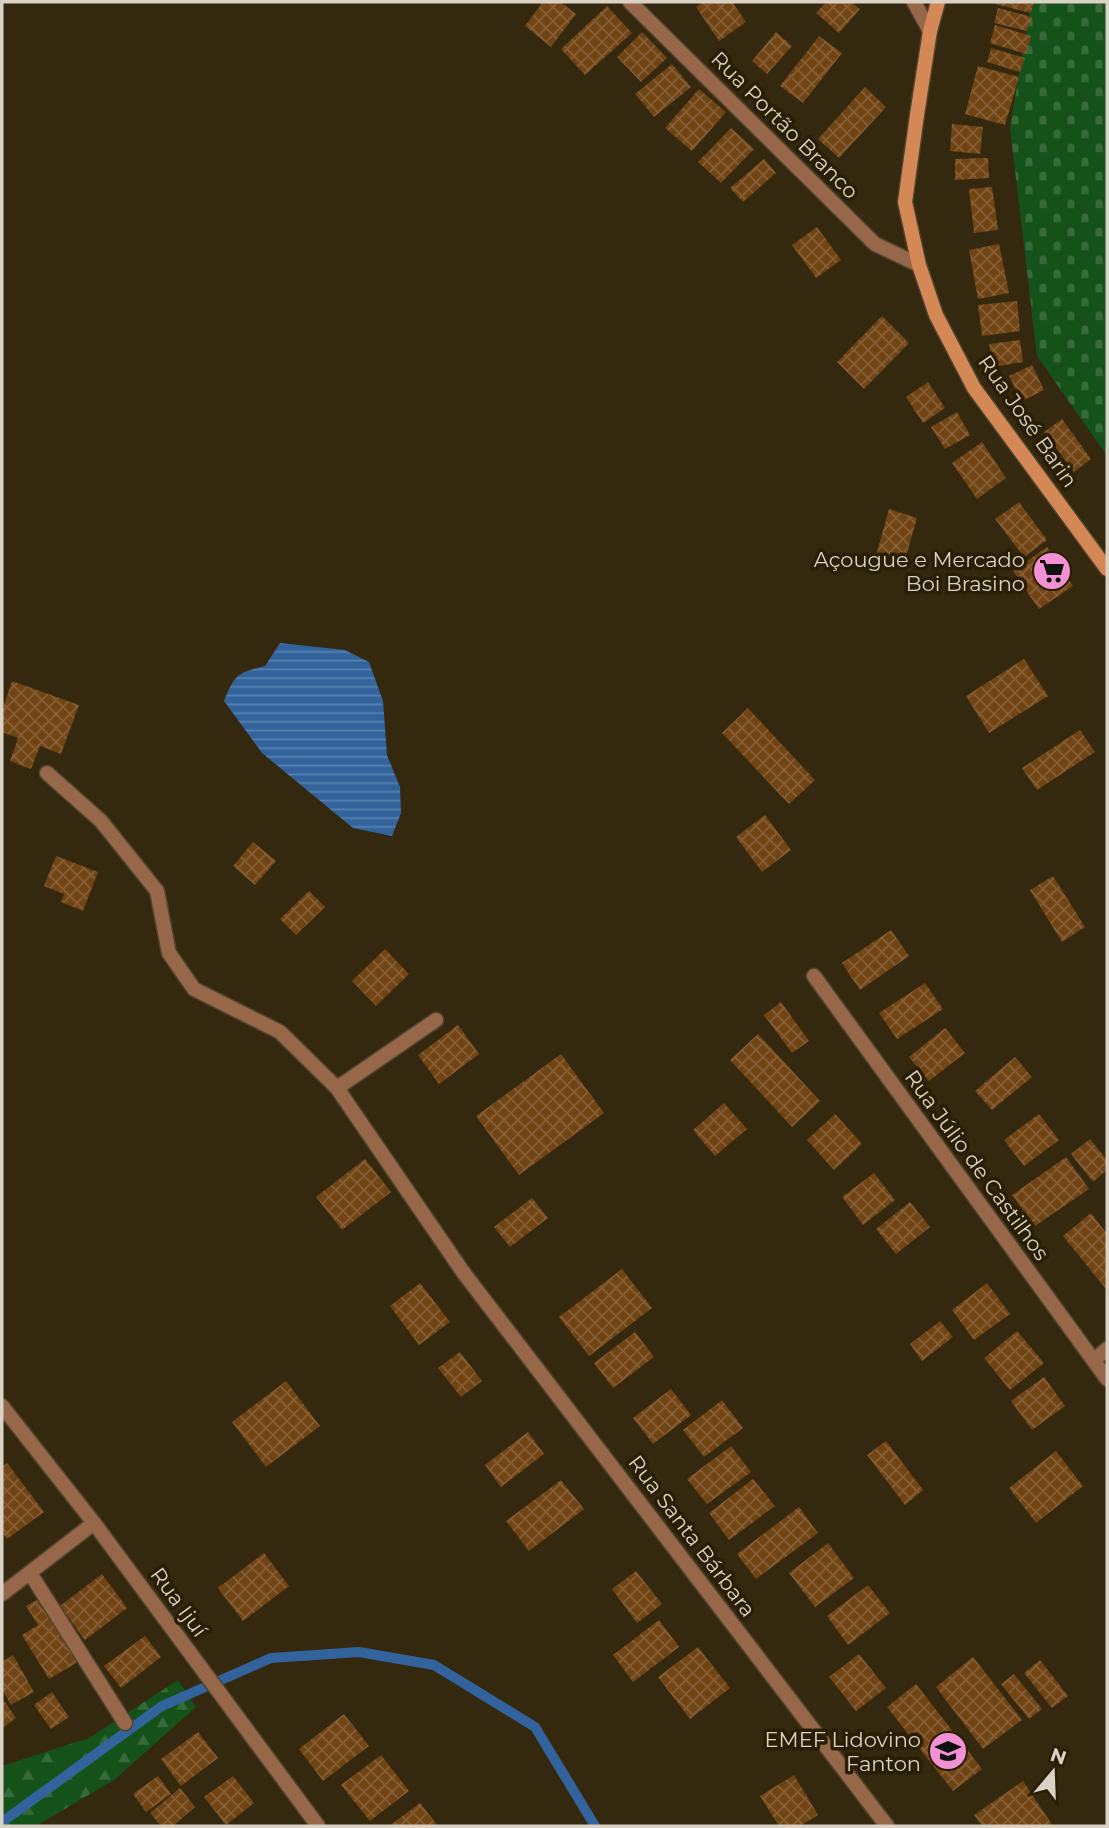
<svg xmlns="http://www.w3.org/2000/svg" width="1109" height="1828" font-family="Montserrat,sans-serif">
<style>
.forest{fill:url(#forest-firs)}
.cemetery{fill:url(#cemetery-stones)}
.water{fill:url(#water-rules)}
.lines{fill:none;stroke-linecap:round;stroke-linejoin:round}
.stream{stroke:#32639d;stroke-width:10}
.building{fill:url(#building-cross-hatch)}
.service-casing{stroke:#4f432c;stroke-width:17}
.minor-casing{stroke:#4f432c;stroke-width:17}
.secondary-casing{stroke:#4f432c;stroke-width:17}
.service{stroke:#966748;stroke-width:14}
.minor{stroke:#966748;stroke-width:14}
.secondary{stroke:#d38855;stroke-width:14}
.labels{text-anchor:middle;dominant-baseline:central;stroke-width:7;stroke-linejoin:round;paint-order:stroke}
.street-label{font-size:21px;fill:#dad2c4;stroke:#2a1e05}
.poi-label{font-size:21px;fill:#dad2c4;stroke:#2a1e05;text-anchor:end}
</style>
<defs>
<pattern id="forest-firs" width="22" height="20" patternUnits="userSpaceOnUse" patternTransform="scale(1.75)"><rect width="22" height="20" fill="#14521a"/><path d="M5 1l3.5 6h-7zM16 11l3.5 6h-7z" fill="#366a3a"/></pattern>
<pattern id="cemetery-stones" width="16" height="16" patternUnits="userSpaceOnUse" patternTransform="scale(1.75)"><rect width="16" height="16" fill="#14521a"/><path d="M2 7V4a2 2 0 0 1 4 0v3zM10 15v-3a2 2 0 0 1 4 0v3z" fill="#366a3a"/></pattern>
<pattern id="water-rules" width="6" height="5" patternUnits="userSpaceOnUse" patternTransform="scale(1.75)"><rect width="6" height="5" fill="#32639d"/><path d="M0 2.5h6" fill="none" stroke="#5980ad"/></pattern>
<pattern id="building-cross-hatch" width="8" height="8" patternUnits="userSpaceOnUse" patternTransform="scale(1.75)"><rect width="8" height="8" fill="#714414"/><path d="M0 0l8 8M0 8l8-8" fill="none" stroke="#855e35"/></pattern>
</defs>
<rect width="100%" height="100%" fill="#34280f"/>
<!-- forest -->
<path class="forest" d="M 178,1680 L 196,1707 L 114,1780 L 36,1826 L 2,1826 L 2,1766 L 89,1738 Z"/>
<!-- cemetery -->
<path class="cemetery" d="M 1031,2 L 1107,2 L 1107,456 L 1037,356 L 1010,128 Z"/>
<!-- water -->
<path class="water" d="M 280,643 L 345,650 L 369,662 L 383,701 L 387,755 L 400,787 L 401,813 L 392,836 L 353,828 L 262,753 L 224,701 C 235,674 237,673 265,666 Z"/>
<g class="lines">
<!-- stream -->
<path class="stream" d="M 2,1822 L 162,1706 L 271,1658 L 359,1652 L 434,1665 L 535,1727 L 595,1826"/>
</g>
<!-- building -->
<path class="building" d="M 543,2 L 560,2 L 576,14 L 551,47 L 525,26 Z
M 704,2 L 732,2 L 746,22 L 719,41 L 696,7 Z
M 826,2 L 851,2 L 860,9 L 839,33 L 816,13 Z
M 996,2 L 1034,2 L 1031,13 L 996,4 Z
M 607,6 L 632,33 L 585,75 L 561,49 Z
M 998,8 L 1032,17 L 1027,31 L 994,23 Z
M 995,25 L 1031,36 L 1026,54 L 990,43 Z
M 642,32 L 667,58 L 641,82 L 617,57 Z
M 776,32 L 792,46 L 767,74 L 752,61 Z
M 819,36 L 842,53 L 803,103 L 780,86 Z
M 991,48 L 1025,58 L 1020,72 L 987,62 Z
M 672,64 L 691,87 L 654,117 L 635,94 Z
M 978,66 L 1019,77 L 1005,125 L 965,114 Z
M 865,87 L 886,107 L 839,158 L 818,139 Z
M 699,89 L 726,112 L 692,151 L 665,128 Z
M 952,124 L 983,127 L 980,154 L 950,151 Z
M 731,128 L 754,149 L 721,183 L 698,162 Z
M 988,158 L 989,178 L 955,180 L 955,159 Z
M 764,159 L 776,173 L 743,202 L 730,188 Z
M 992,187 L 998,230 L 974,233 L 969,189 Z
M 817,227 L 841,260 L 816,278 L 792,245 Z
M 999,244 L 1009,293 L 978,299 L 969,250 Z
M 1017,301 L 1020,331 L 982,336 L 978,305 Z
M 882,316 L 909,343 L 864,389 L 837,362 Z
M 1020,340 L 1023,362 L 993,367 L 989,344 Z
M 1032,365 L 1044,390 L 1022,401 L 1009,376 Z
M 928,382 L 945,408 L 923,423 L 906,397 Z
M 957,412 L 970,435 L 945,449 L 931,427 Z
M 1062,419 L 1091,459 L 1074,472 L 1044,432 Z
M 982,442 L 1006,478 L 977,499 L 952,463 Z
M 1019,502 L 1047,540 L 1024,557 L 995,519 Z
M 889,509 L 917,518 L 903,567 L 875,559 Z
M 1047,547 L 1073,586 L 1039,609 L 1013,571 Z
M 1024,659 L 1048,696 L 989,733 L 966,696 Z
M 12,681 L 79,705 L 61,754 L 40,746 L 31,769 L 10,761 L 18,738 L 2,732 L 2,711 Z
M 748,708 L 815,780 L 789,804 L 722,733 Z
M 1080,730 L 1095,752 L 1037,790 L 1022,768 Z
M 765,815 L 791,850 L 762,872 L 736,837 Z
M 253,842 L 276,861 L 255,885 L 233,866 Z
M 56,856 L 98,872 L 83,911 L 61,902 L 64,894 L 44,886 Z
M 1053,876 L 1085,927 L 1062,942 L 1030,890 Z
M 309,891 L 325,907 L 296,935 L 280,919 Z
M 891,930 L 909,956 L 860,990 L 842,963 Z
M 385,949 L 409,974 L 376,1006 L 352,981 Z
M 925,983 L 943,1009 L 897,1039 L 879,1013 Z
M 781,1002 L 809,1041 L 792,1053 L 764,1015 Z
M 458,1025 L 479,1054 L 439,1084 L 418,1055 Z
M 945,1028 L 965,1053 L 929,1081 L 909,1057 Z
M 758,1034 L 820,1101 L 792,1127 L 730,1060 Z
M 561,1054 L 604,1113 L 519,1175 L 476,1116 Z
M 1015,1057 L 1032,1077 L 992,1110 L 975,1091 Z
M 724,1103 L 747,1129 L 715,1156 L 693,1130 Z
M 835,1114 L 862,1144 L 834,1170 L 807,1140 Z
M 1039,1114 L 1059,1140 L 1024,1166 L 1004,1140 Z
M 1090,1139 L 1107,1160 L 1107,1170 L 1093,1182 L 1071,1154 Z
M 1066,1157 L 1089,1189 L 1035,1226 L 1012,1195 Z
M 365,1159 L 391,1192 L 342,1230 L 316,1197 Z
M 874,1173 L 895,1200 L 863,1225 L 842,1197 Z
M 532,1198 L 548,1218 L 510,1247 L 494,1227 Z
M 910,1202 L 930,1227 L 896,1254 L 876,1229 Z
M 1091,1213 L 1107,1234 L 1106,1289 L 1063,1236 Z
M 622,1269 L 652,1308 L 589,1356 L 559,1317 Z
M 420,1283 L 450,1322 L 419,1345 L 390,1306 Z
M 987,1283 L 1010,1314 L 974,1340 L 952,1310 Z
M 940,1321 L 953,1337 L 922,1361 L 910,1344 Z
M 1017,1331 L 1044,1363 L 1010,1390 L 984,1358 Z
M 635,1332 L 654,1357 L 613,1388 L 594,1363 Z
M 460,1352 L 482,1381 L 461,1397 L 438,1368 Z
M 1044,1377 L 1065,1406 L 1032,1430 L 1011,1401 Z
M 286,1381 L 320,1426 L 266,1467 L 232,1422 Z
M 671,1389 L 691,1415 L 653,1444 L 633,1418 Z
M 722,1400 L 743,1428 L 704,1457 L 683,1430 Z
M 528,1432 L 544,1454 L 501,1487 L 485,1465 Z
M 886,1441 L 923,1490 L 905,1505 L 867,1455 Z
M 731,1446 L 751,1472 L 707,1504 L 687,1479 Z
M 1056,1451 L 1083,1486 L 1036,1523 L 1009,1488 Z
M 7,1463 L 44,1512 L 7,1539 L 2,1532 L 2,1467 Z
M 753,1479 L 775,1506 L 729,1540 L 709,1513 Z
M 561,1480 L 584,1509 L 529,1551 L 506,1521 Z
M 799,1507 L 818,1533 L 756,1579 L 737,1554 Z
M 828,1543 L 854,1578 L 815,1607 L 789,1573 Z
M 264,1553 L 289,1586 L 243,1621 L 218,1588 Z
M 636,1571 L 662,1604 L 637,1623 L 612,1589 Z
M 102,1574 L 127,1608 L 85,1640 L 60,1606 Z
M 868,1585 L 890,1613 L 848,1645 L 827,1616 Z
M 39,1599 L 78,1662 L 49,1679 L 22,1635 L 38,1625 L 26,1606 Z
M 659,1620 L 679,1647 L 633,1682 L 613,1655 Z
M 145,1636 L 161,1657 L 121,1688 L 104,1666 Z
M 698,1647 L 730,1688 L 690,1719 L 658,1677 Z
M 859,1654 L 886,1688 L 856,1711 L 829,1677 Z
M 13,1655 L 34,1692 L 11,1705 L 2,1689 L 2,1662 Z
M 973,1657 L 1022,1720 L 983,1749 L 936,1687 Z
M 1040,1660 L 1068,1696 L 1052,1708 L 1024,1673 Z
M 1014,1674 L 1042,1709 L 1029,1719 L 1001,1684 Z
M 916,1684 L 982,1769 L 953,1791 L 887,1707 Z
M 52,1692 L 69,1717 L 51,1729 L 34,1705 Z
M 2,1698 L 16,1718 L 2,1728 Z
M 344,1714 L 369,1746 L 323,1781 L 299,1749 Z
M 198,1732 L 218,1758 L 181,1786 L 161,1759 Z
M 381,1755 L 409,1791 L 370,1821 L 341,1785 Z
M 794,1775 L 818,1815 L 800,1826 L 779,1826 L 760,1796 Z
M 158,1776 L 171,1794 L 146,1812 L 133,1794 Z
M 233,1776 L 254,1803 L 226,1825 L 204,1797 Z
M 1023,1781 L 1053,1826 L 982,1826 L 974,1815 Z
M 180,1788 L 195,1807 L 173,1826 L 161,1826 L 150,1813 Z
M 420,1803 L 438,1826 L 389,1826 Z"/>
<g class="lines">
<defs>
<path id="service" d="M 47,773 L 101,821 L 157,891 L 169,953 L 194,989 L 280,1032 L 337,1088 L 463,1272
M 337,1088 L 436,1020
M 30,1573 L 125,1723"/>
<path id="minor" d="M 630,2 L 875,244 L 919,265
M 914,2 L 930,31
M 814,976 L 1107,1379
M 463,1272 L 887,1826
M 1094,1360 L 1107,1349
M 2,1406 L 94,1523 L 318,1826
M 2,1594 L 94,1523"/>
<path id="secondary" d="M 938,2 L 930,31 L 917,115 L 905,202 L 919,265 L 936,315 L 974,388 L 1107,569"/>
</defs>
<!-- service casing -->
<use href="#service" class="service-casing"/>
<!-- minor casing -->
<use href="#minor" class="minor-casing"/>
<!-- secondary casing -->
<use href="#secondary" class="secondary-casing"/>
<!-- service -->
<use href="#service" class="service"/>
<!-- minor -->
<use href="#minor" class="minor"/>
<!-- secondary -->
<use href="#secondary" class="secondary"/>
</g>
<!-- icons -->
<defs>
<symbol id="supermarket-disc" viewBox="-11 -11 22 22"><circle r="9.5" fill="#f391d5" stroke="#2a1e05"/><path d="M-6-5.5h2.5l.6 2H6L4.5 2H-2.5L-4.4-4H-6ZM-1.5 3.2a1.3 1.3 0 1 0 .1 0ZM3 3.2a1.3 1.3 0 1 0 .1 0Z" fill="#111"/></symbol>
<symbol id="school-disc" viewBox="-11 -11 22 22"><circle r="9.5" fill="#f391d5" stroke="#2a1e05"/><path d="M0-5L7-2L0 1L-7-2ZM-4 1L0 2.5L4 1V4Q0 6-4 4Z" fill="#111"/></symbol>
</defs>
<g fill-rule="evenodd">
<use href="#supermarket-disc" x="1030" y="549" width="44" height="44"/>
<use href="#school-disc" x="926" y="1729" width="44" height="44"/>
</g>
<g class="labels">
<!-- street labels -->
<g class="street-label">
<text transform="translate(785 125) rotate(45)">Rua Portão Branco</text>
<text transform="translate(1028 421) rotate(55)">Rua José Barin</text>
<text transform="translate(977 1165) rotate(54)">Rua Júlio de Castilhos</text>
<text transform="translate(692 1536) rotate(53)">Rua Santa Bárbara</text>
<text transform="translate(179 1602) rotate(54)">Rua Ijuí</text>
</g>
<!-- poi labels -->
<g class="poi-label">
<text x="1025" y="559">Açougue e Mercado<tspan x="1025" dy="24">Boi Brasino</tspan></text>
<text x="921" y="1739">EMEF Lidovino<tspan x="921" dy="24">Fanton</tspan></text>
</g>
</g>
<!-- border -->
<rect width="1109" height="1828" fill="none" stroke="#dad2c4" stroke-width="7"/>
<!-- north arrow -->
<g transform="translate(1053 1772) rotate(19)" stroke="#2a1e05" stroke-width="5" paint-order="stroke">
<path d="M0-5L12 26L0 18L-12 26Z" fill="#dad2c4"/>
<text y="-10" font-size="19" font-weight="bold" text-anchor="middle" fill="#dad2c4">N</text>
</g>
</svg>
